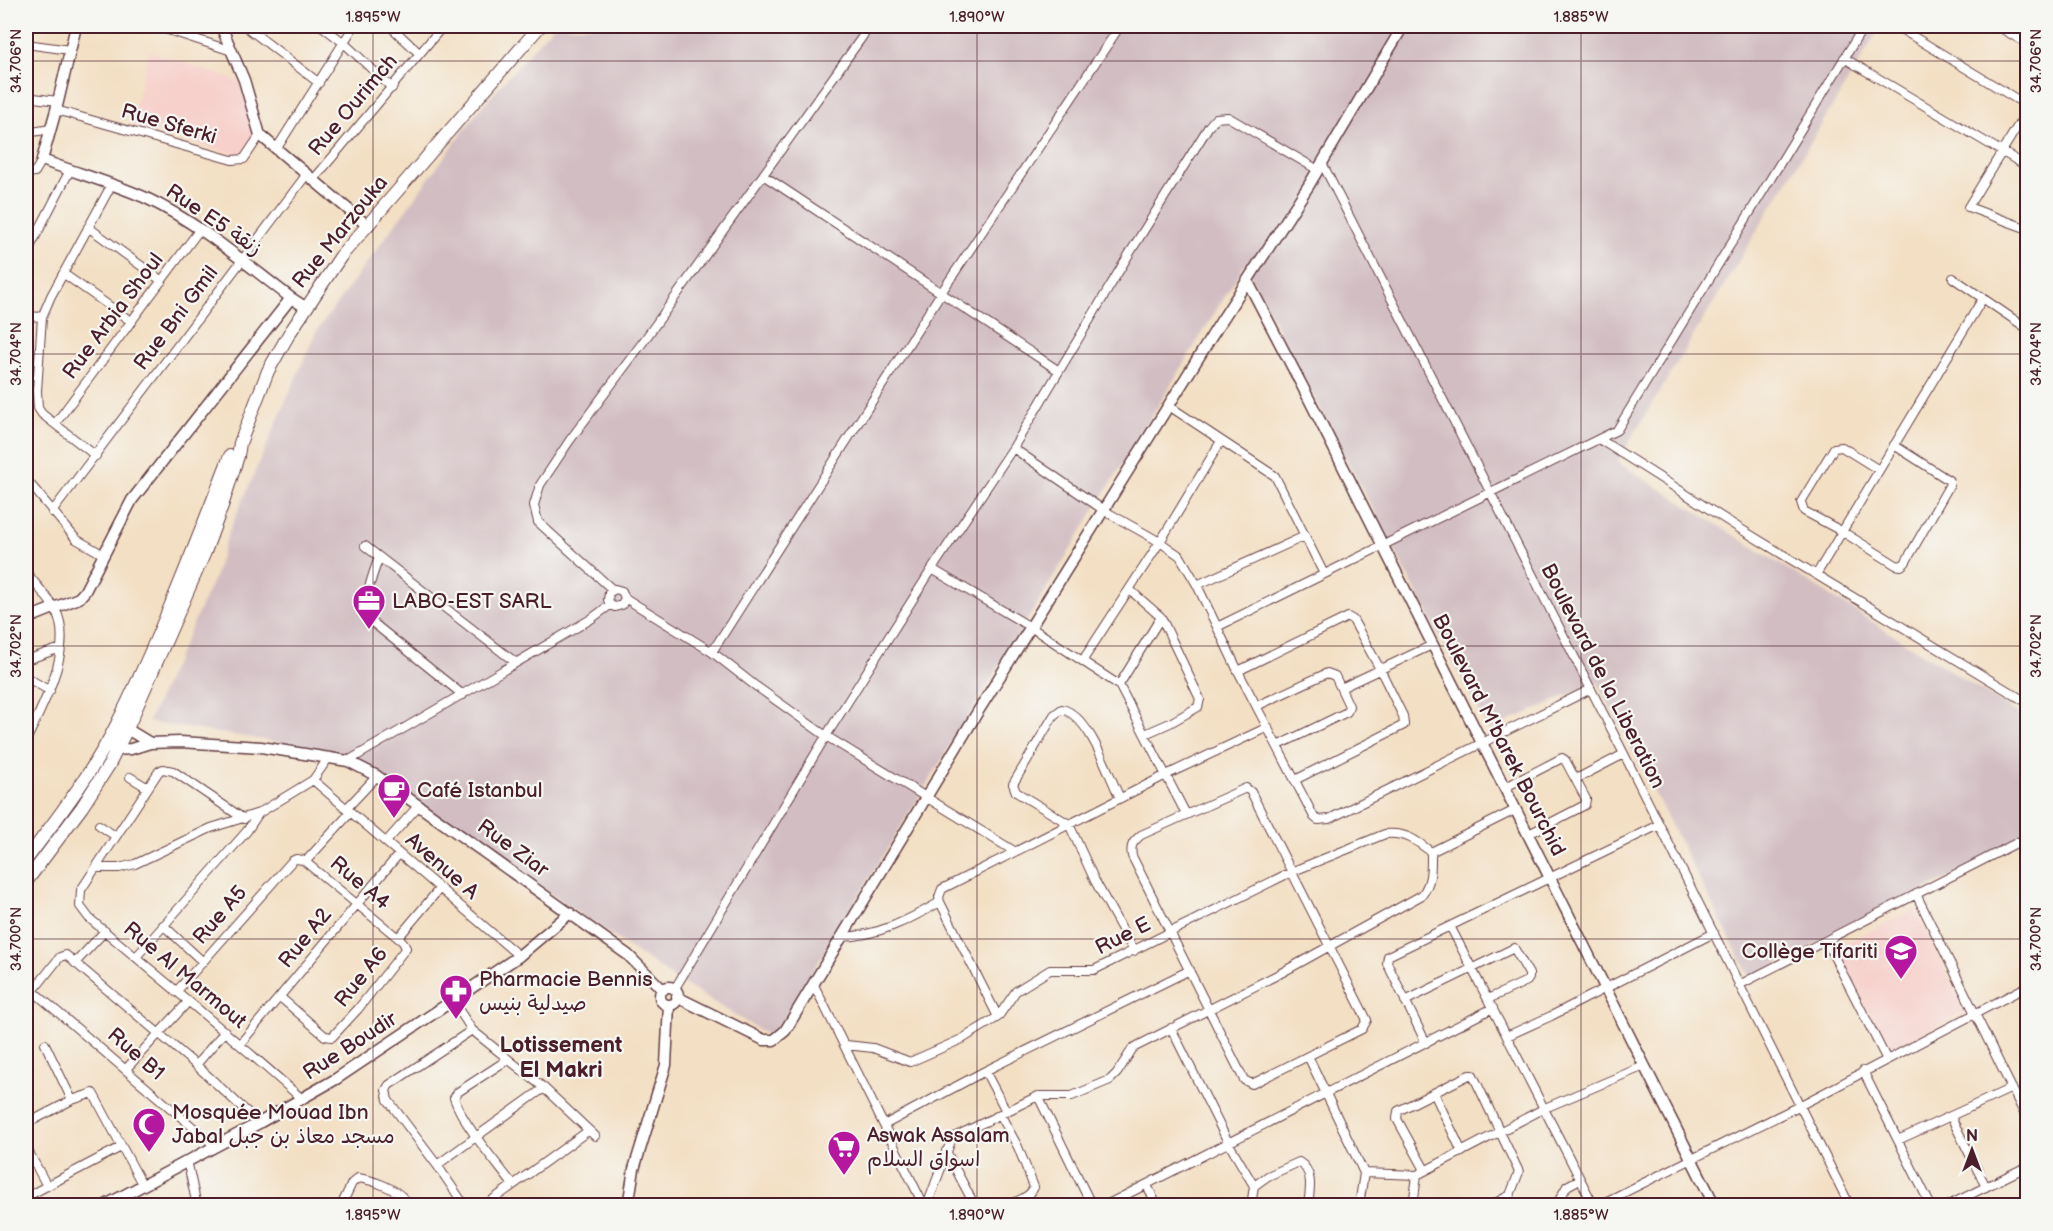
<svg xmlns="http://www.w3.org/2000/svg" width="2053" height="1231" font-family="'Balsamiq Sans','Playpen Sans Arabic',sans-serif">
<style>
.built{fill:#f7d0cb}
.industrial{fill:#d2bec2}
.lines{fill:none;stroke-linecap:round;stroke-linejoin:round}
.street-casing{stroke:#633c42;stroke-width:10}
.secondary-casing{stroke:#633c42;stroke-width:13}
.primary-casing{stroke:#633c42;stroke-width:14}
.street{stroke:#fff;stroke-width:8}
.secondary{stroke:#fff;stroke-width:10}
.primary{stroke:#fff;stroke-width:12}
.ticks{fill:none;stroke:#4a1f2b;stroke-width:1.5;stroke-opacity:0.45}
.labels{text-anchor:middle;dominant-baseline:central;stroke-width:4.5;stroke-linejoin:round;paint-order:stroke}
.street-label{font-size:21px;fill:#4a1f2b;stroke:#f6f6f2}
.poi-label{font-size:21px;fill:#4a1f2b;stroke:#f6f6f2;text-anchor:start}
.neighbourhood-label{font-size:22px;font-weight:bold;fill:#4a1f2b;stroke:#f6f6f2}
.neatline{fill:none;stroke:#4a1f2b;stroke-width:2}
.ticks-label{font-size:15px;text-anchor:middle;fill:#4a1f2b}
</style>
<rect width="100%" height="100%" fill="#f6f6f2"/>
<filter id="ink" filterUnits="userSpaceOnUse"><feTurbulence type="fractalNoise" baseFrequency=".0167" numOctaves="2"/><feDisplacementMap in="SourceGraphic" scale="12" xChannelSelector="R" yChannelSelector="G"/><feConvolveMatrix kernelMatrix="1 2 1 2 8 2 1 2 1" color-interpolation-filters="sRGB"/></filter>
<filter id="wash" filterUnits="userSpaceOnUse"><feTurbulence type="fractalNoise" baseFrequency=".008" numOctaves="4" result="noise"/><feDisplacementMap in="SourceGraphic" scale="24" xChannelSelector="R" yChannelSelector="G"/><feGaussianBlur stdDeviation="1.35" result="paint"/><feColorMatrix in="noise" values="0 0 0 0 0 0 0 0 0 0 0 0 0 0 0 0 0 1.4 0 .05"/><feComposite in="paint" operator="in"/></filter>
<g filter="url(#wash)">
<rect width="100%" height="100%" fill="#f3dfc3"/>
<!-- built -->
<path class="built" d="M 149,51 L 244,83 L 255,135 L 241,156 L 130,125 Z
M 1915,909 L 1966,1012 L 1887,1050 L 1837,947 Z"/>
<!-- industrial -->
<path class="industrial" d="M 553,26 L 1881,26 L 1617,462 L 2027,719 L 2027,839 L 1750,977 L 1597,682 L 1489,730 L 1244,265 L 772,1038 L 674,978 L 342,752 L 148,722 L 214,578 L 228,534 L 316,332 L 479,110 Z"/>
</g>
<g filter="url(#ink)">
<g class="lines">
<defs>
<path id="street" d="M 156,26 L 232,51
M 245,26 L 319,83
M 322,26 L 344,43 L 392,88
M 390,26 L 419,53
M 1896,26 L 2028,106
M 1997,26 L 2028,44
M 2021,26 L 2028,29
M 26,44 L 70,50
M 1844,58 L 2028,167
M 26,97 L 58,101
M 2028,109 L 1968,207 L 2028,229
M 56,110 L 232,160 L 244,159 L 260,135
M 26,133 L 51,129
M 277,148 L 354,26
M 1322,163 L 1624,754 L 1850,1206
M 26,173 L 35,172 L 42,160
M 763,175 L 1059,371
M 314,179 L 443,26
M 88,227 L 162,281
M 26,255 L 70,170
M 64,274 L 132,322
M 1953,278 L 2028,329
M 26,316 L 42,317
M 1169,406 L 1275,476 L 1324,574
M 55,424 L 200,229
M 1599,439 L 1739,528 L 2028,703
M 1013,448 L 1105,511 L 1160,542 L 1180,556 L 1197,585 L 1238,671 L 1314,817 L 1318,820 L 1329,819 L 1591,689
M 96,456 L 42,414 L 38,408 L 37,391 L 42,317 L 51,296 L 112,184
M 1879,470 L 1842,447 L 1834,448 L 1801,502 L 1804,511 L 1843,532 L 1896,565 L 1901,566 L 1905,563 L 1949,486 L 1950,481 L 1894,445
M 26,479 L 76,539 L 104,555
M 52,512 L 307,174
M 365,546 L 515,662
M 379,557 C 372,578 361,600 372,622 L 463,695
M 932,569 L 1032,628 L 1119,685 L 1186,814
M 26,572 C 35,584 47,596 55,609 C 76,647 42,706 26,741
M 1816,575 L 1983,298
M 1197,585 L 1305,536
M 613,590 L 538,522 L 534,505 L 540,485 L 570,440 L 643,342 L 870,26
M 1130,590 L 1161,617 L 1200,699 L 1198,707 L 1170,723 L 1145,734
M 625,598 L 712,652 L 753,684 L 826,736 L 1014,851
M 1217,627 L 1617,430 L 1864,26
M 712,652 L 941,293 L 1120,26
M 26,660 L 61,648
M 1083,660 L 1160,542 L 1221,441
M 1238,671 L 1348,617 L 1353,620 L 1380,669 L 1403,716 L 1404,725 L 1295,780
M 26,677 L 50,691
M 1119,685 L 1161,617
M 1341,688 L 1432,645
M 1257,706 L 1327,673 L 1335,676 L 1349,706 L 1347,712 L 1277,746
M 348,761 L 591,619 L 610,605 L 615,607 L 622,605 L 625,598 L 622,591 L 615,589 L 609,593 L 608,600 L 610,605
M 130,777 L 148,788
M 1576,779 L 1624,754
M 313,780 L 519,956
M 1246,788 L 1251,792 L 1367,1020 L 1362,1029 L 1252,1084 L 1244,1080 L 1132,856 C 1130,845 1133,842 1141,835 Z
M 1504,788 L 1562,758 L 1565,760 L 1586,799 L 1585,805 L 1527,835
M 1120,798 C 1108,774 1090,716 1062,709 L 1054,715 L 1013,784 L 1016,792 L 1069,824 L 1095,881 L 1134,951
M 347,808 L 377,776
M 244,819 L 173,771 L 163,769 L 159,771 L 81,890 L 80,906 L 89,918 C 160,978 233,1037 302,1099
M 99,825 L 115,836
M 386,842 L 419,805
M 306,861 L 351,812
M 97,868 L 119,868 L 135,864 L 211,828 L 259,813 L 313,780 L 329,757
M 1916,894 L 2028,1121
M 163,925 L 203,962
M 1450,926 L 1594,1206
M 841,937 C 878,936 909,920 940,902
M 398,938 L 440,888
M 1826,941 L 1887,1060
M 136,957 L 247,831 L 259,813
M 75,963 L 105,931
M 813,983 L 924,1206
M 1739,985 L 2028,837
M 674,990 L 826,736 L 932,569 L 1013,448 L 1131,251 L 1209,126 L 1216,118 L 1228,117 L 1318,170
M 176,992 L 292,861 L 296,859 L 303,860 L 403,942 L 406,948 L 358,1009 L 332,1037 L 325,1036 L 280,997
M 453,1001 L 472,1030 L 544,1088 L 595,1136
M 1405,1001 L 1514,948 L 1529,974 L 1529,978 L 1527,981 L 1488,999
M 998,1017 L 940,902 L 939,897 L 942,889 L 1166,775 L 1268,727
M 1171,1028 L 1228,1142 L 1254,1186 L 1251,1206
M 1507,1036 L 1551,1016 L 1714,933
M 1426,1043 L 1387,963 L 1388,956 L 1659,825
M 45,1044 L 72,1100
M 240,1044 L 399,854
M 846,1045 L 873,1048 L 910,1062 L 962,1039 L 998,1017 L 1016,991 L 1050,970 L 1094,970 L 1291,872 L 1385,834 C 1405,832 1416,840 1431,852
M 1308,1056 L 1364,1173 L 1359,1206
M 507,1060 L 458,1092 L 454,1098 C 463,1125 496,1162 513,1185
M 196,1065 L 225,1031
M 126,1069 L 188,1002
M 985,1071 L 1006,1111
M 1863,1071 L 1931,1206
M 1434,1093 L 1462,1152
M 1038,1096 L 1092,1206
M 1000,1114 L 1018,1147 L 1034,1187 C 1030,1198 1016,1201 1006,1206
M 1951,1117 L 1986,1187
M 26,1124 L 72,1100 L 93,1093 L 142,1184
M 884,1125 L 985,1071 L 1190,970
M 1898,1140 L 2012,1088
M 215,1146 L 33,991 L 60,957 L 66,955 L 196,1065 L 259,1123
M 26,1147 L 47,1186
M 946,1151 L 975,1206
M 187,1160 L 197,1206
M 437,1165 L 544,1088
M 1425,1170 L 1397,1119 L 1398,1111 L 1469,1075 L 1473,1075 L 1519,1172 L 1510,1195 L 1490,1206
M 1364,1173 L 1417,1175 L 1545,1108 L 1644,1066
M 1147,1185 L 1157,1206
M 1254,1186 L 1268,1176 L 1299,1162 C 1314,1171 1310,1190 1308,1206
M 26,1197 L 121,1147
M 341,1206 L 352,1183 L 358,1178 C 372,1180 396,1188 405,1200 L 405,1206
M 465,1206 L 437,1165 L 388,1100 L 386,1090 L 389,1085 L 472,1030
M 484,1206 L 588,1131
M 927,1206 L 952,1138 L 1038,1096 L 1072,1096 L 1110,1080 L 1117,1073 L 1133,1048 L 1281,973 L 1422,895 C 1432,882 1431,868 1431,852 L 1515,810
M 1104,1206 L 1493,1008
M 1413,1206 L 1417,1175
M 1556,1206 L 1567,1186 L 1580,1179
M 1597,1206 L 1799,1106 L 2028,986
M 1947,1206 L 2028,1166"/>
<path id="secondary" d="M 76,26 L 56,110 L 42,160 C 76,173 113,183 146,198 C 199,223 245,263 291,298
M 221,26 L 244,80 L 260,135 L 368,226
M 1248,282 L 1310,401 L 1715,1206
M 26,619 L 79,598 L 85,591 L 132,500 L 291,298 L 305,307
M 122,726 L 150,743
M 111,749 L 116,750 L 131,749 L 150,743 L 180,742 L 261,747 L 348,761 L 377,776 L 628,955 L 663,990
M660 996a9 9 0 1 1 18 0a9 9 0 1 1-18 0Z
M 677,997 L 764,1040 L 774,1040 L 785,1031 L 977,713 L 1220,323 L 1309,185 L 1403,26
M 104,1206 L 259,1123 L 336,1079 L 519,956 L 570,913
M 628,1206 L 634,1169 L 666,1065 L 669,1005"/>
<path id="primary" d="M 26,860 C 58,817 93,772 117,724 C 160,637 195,546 230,456
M 26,882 L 82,807 L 109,765 L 127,729 L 205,552 L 223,503 L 238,456 L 240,443 L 268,371 L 289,334 L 341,256 L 540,26"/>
</defs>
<!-- street casing -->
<use href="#street" class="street-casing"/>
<!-- secondary casing -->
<use href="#secondary" class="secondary-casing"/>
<!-- primary casing -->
<use href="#primary" class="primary-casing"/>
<!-- street -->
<use href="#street" class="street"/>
<!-- secondary -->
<use href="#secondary" class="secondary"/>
<!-- primary -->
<use href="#primary" class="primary"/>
</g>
</g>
<!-- ticks -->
<path class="ticks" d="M 373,26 L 373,1206M 977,26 L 977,1206M 1581,26 L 1581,1206M 26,61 L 2028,61M 26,354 L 2028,354M 26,646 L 2028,646M 26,939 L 2028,939"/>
<!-- icons -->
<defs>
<symbol id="office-pin" viewBox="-11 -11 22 30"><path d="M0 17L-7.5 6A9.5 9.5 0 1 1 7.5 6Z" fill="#b5179e" stroke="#f6f6f2"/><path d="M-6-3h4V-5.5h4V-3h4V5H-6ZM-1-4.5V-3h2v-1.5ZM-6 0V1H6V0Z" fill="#fff"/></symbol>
<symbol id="cafe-pin" viewBox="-11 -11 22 30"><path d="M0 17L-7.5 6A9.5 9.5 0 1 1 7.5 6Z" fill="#b5179e" stroke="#f6f6f2"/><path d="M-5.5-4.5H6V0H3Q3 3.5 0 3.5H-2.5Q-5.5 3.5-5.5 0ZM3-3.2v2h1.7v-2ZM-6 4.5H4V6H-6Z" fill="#fff"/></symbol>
<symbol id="school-pin" viewBox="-11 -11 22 30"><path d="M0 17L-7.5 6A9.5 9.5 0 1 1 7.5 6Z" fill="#b5179e" stroke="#f6f6f2"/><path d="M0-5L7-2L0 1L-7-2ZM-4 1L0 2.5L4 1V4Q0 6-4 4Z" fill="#fff"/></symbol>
<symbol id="pharmacy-pin" viewBox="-11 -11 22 30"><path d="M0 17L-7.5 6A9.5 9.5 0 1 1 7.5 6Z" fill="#b5179e" stroke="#f6f6f2"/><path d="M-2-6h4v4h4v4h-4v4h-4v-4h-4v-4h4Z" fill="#fff"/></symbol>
<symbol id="mosque-pin" viewBox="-11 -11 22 30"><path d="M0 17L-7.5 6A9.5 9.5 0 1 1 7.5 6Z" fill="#b5179e" stroke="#f6f6f2"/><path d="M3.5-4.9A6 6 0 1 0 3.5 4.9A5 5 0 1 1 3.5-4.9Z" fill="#fff"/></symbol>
<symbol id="supermarket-pin" viewBox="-11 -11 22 30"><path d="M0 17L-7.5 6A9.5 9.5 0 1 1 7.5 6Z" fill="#b5179e" stroke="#f6f6f2"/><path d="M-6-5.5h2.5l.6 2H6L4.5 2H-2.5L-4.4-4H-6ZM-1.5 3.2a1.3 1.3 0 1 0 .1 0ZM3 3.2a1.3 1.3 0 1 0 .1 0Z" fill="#fff"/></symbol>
</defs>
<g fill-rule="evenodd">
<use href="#office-pin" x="350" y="582" width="38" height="52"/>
<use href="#cafe-pin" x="375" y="771" width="38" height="52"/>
<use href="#school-pin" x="1882" y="932" width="38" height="52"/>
<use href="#pharmacy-pin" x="437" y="972" width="38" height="52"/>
<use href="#mosque-pin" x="130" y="1105" width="38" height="52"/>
<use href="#supermarket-pin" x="825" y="1128" width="38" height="52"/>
</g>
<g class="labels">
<!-- street labels -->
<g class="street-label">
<text transform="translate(353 105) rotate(-50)">Rue Ourimch</text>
<text transform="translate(169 124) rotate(16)">Rue Sferki</text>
<text transform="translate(214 220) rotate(34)">Rue E5 زنقة</text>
<text transform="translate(340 232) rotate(-51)">Rue Marzouka</text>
<text transform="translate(113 316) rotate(-53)">Rue Arbia Shoul</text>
<text transform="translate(176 318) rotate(-53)">Rue Bni Gmil</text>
<text transform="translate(1603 676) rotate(63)">Boulevard de la Liberation</text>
<text transform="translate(1499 735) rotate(63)">Boulevard M'barek Bourchid</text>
<text transform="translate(513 848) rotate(36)">Rue Ziar</text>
<text transform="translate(442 866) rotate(41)">Avenue A</text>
<text transform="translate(360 883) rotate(40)">Rue A4</text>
<text transform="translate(220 915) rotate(-49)">Rue A5</text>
<text transform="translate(1123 936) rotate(-27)">Rue E</text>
<text transform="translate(305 938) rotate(-51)">Rue A2</text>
<text transform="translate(185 975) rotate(40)">Rue Al Marmout</text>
<text transform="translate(361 977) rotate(-51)">Rue A6</text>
<text transform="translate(350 1046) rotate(-33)">Rue Boudir</text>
<text transform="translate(136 1054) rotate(41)">Rue B1</text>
</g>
<!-- poi labels -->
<g class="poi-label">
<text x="392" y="601">LABO-EST SARL</text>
<text x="417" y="790">Café Istanbul</text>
<text x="1878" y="951" text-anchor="end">Collège Tifariti</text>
<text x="479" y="979">Pharmacie Bennis<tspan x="479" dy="24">صيدلية بنيس</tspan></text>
<text x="172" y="1112">Mosquée Mouad Ibn<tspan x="172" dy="24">Jabal مسجد معاذ بن جبل</tspan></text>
<text x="867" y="1135">Aswak Assalam<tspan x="867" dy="24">اسواق السلام</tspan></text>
</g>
<!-- neighbourhood labels -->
<g class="neighbourhood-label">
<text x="561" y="1045">Lotissement<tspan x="561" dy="25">El Makri</tspan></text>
</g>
</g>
<!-- margin -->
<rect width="2053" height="1231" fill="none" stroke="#f6f6f2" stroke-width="66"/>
<!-- north arrow -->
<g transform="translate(1972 1150)" stroke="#f6f6f2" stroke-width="4.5" paint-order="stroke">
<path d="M0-4.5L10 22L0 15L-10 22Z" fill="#4a1f2b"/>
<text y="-9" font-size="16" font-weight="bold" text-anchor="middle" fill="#4a1f2b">N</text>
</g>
<rect x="33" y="33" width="1987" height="1165" class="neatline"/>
<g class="ticks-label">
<text x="373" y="22">1.895°W</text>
<text x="977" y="22">1.890°W</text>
<text x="1581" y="22">1.885°W</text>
<text transform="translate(16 61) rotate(-90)" y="5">34.706°N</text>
<text transform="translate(2036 61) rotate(-90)" y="5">34.706°N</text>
<text transform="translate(16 354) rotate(-90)" y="5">34.704°N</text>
<text transform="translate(2036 354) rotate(-90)" y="5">34.704°N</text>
<text transform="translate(16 646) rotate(-90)" y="5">34.702°N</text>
<text transform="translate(2036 646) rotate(-90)" y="5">34.702°N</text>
<text transform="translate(16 939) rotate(-90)" y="5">34.700°N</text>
<text transform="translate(2036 939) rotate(-90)" y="5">34.700°N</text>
<text x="373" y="1220">1.895°W</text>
<text x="977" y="1220">1.890°W</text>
<text x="1581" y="1220">1.885°W</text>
</g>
</svg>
